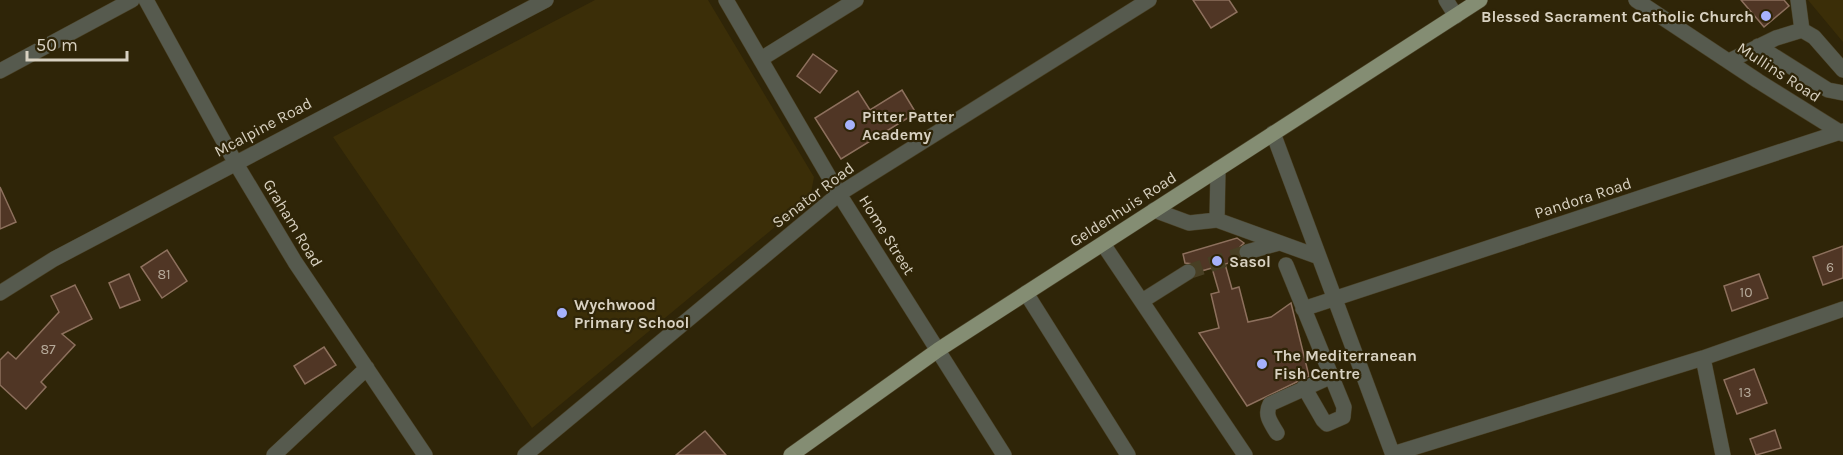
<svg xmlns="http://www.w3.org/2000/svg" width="1843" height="455" font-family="Karla,sans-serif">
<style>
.built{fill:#3b2e08}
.building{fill:#503625;stroke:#8d705d;stroke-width:1.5}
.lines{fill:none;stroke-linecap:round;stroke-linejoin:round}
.minor-tunnel{stroke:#483f24;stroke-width:15;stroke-dasharray:15 8;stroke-linecap:butt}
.minor-casing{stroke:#4a4126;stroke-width:16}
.major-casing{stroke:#4a4126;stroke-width:16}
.minor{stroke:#565a4e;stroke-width:15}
.major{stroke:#848d73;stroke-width:15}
.poi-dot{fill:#a6b1fc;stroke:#2f2508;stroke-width:2}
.labels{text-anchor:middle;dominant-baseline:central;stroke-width:4.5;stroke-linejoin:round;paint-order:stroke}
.number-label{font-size:14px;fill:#b6aa9a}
.poi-label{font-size:16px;font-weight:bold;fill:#d8d1c1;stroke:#2f2508;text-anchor:start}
.street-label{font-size:16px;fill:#d8d1c1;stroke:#2f2508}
</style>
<rect width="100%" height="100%" fill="#2f2508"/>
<!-- built -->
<path class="built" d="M 595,0 L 708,0 L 814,177 L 810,198 L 532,428 L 333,137 Z
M 1808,0 L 1843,0 L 1843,42 Z"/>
<!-- building -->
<path class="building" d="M 1193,0 L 1229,0 L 1237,12 L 1211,28 Z
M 1741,0 L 1784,0 L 1789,6 L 1764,27 Z
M 813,54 L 837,71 L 820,93 L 797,76 Z
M 902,90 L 916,113 L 841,159 L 815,118 L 858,91 L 870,110 Z
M 0,187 L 16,222 L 0,229 Z
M 1237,238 L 1244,243 L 1237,250 L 1241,260 L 1225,264 L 1232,289 L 1239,287 L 1248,322 L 1271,317 L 1291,303 L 1309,376 L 1247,406 L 1199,333 L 1219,328 L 1211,294 L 1219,292 L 1212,268 L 1198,272 L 1193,264 L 1185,263 L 1183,254 Z
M 1843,246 L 1843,278 L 1823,285 L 1813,257 Z
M 167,250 L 187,281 L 162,298 L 141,267 Z
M 129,274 L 140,300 L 120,308 L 109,283 Z
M 1759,274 L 1768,298 L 1732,311 L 1724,286 Z
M 75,285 L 92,319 L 62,334 L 75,345 L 41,382 L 46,387 L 26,409 L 0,385 L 0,360 L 8,352 L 16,359 L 59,312 L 51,296 Z
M 324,347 L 336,365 L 305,384 L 294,366 Z
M 1754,369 L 1767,403 L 1737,414 L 1724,380 Z
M 1775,430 L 1781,448 L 1756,455 L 1750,439 Z
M 705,431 L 726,455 L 676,455 Z"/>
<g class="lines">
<!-- minor-tunnel -->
<path class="minor-tunnel" d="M 1188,272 L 1247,252"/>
<defs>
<path id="minor" d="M 146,0 L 235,162 L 295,262 L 425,455
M 726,0 L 839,194 L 1004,455
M 1446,0 L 1456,16
M 1636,0 L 1758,81 L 1843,134
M 1798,0 L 1802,30
M 1758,46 L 1828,90 L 1843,93
M 761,59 L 856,0
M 1729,61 L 1776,38 L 1802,30 L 1814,37 L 1843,70
M 0,71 L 132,0
M 1273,133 L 1393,455
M 1154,210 L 1189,223 L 1217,220 L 1319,257
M 1217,220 L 1218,169
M 1103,244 L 1245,455
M 1247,252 L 1279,243
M 1286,265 L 1344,407 L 1343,417 L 1327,424 L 1323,420 L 1304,387
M 0,293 L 54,259 L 546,0
M 1026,293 L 1128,455
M 1142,301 L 1188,272
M 1303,309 L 1843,131
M 1703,358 L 1723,455
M 1277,433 C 1271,423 1264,415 1270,404 L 1330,377
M 1393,454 L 1703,358 L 1843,309
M 274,455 L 367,368
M 525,455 L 839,194 L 1149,0"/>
<path id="major" d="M 791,455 L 938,350 L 1480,0"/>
</defs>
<!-- minor casing -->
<use href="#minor" class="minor-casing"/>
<!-- major casing -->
<use href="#major" class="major-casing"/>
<!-- minor -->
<use href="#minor" class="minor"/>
<!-- major -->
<use href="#major" class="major"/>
</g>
<!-- markers -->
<g class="poi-dot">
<circle cx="1766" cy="16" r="6"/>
<circle cx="850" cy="125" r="6"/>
<circle cx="1217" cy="261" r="6"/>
<circle cx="562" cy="313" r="6"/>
<circle cx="1262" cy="364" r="6"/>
</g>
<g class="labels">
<!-- number labels -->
<g class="number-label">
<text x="1830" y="267">6</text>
<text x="164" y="274">81</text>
<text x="1746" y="292">10</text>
<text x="48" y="349">87</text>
<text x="1745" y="392">13</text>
</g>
<!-- poi labels -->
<g class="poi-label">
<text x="1754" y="16" text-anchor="end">Blessed Sacrament Catholic Church</text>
<text x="862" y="116">Pitter Patter<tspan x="862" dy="18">Academy</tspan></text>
<text x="1229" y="261">Sasol</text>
<text x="574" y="304">Wychwood<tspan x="574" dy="18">Primary School</tspan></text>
<text x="1274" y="355">The Mediterranean<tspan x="1274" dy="18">Fish Centre</tspan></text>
</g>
<!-- street labels -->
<g class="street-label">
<text transform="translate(1779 72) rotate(33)">Mullins Road</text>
<text transform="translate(263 127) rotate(-28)">Mcalpine Road</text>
<text transform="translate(813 195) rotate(-37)">Senator Road</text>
<text transform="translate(1583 198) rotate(-18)">Pandora Road</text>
<text transform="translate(1123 209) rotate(-33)">Geldenhuis Road</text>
<text transform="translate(293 223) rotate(59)">Graham Road</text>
<text transform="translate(887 235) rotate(58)">Home Street</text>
</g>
</g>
<!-- scale -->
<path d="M27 51v9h100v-9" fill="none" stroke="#d8d1c1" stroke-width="3"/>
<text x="36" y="51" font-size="18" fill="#d8d1c1" stroke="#2f2508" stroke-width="4.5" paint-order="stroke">50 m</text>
</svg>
